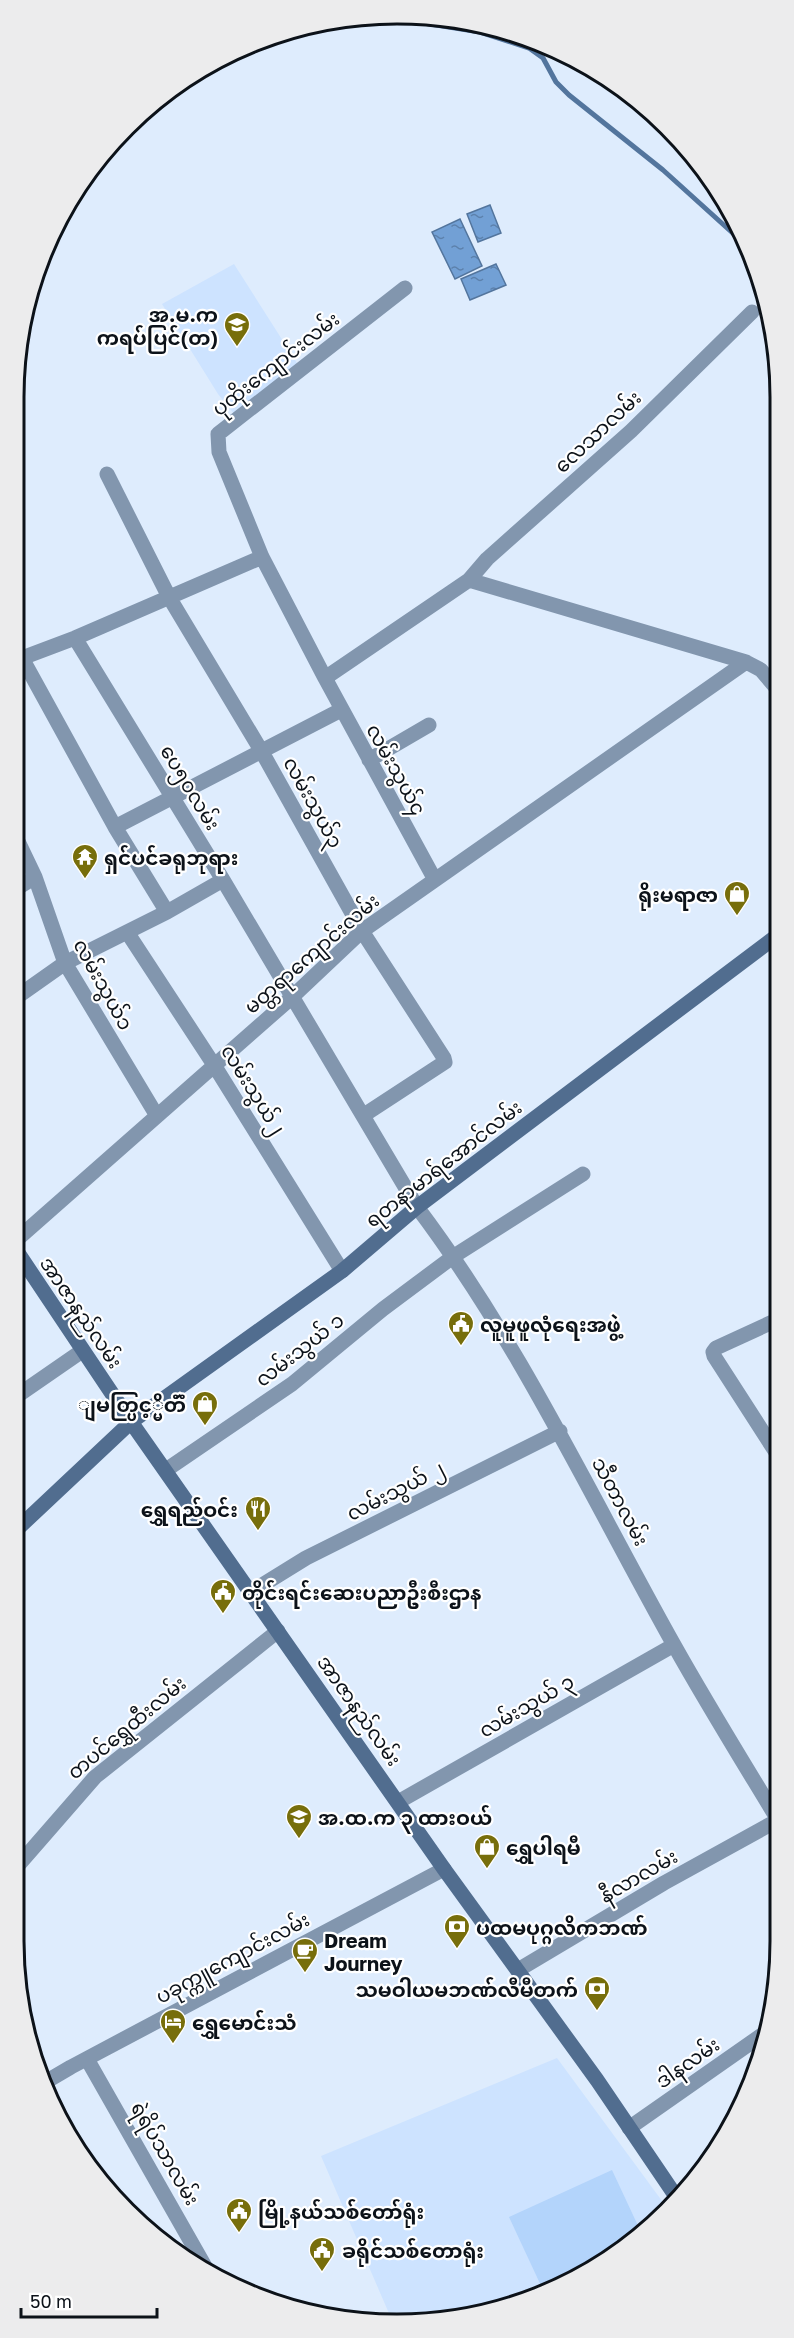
<svg xmlns="http://www.w3.org/2000/svg" width="794" height="2338" font-family="'Golos Text','Noto Sans Myanmar',sans-serif">
<style>
.built{fill:#cde3ff}
.pitch{fill:#b3d4fb}
.water{fill:url(#water-ripples);stroke:#53759d;stroke-width:1.5}
.lines{fill:none;stroke-linecap:round;stroke-linejoin:round}
.stream{stroke:#53759d;stroke-width:5}
.street{stroke:#8296ae;stroke-width:15}
.secondary{stroke:#516d8f;stroke-width:15}
.labels{text-anchor:middle;dominant-baseline:central;stroke-width:4.5;stroke-linejoin:round;paint-order:stroke}
.poi-label{font-size:20px;font-weight:bold;fill:#0c1219;stroke:#fff;text-anchor:start}
.street-label{font-size:20px;fill:#0c1219;stroke:#fff}
.rim{fill:none;stroke:#0c1219;stroke-width:3}
</style>
<defs>
<pattern id="water-ripples" width="26" height="14" patternUnits="userSpaceOnUse" patternTransform="scale(1.5)"><rect width="26" height="14" fill="#72a0d5"/><path d="M2 4q2-2 4 0t4 0M15 11q2-2 4 0t4 0" fill="none" stroke="#5c81ac"/></pattern>
</defs>
<rect width="100%" height="100%" fill="#deecfd"/>
<!-- built -->
<path class="built" d="M 234,264 L 304,374 L 239,420 L 218,394 L 162,304 Z
M 557,2058 L 665,2205 L 610,2260 L 496,2312 L 391,2318 L 321,2156 Z"/>
<!-- pitch -->
<path class="pitch" d="M 612,2170 L 640,2230 L 610,2260 L 543,2290 L 509,2217 Z"/>
<!-- water -->
<path class="water" d="M 490,205 L 501,233 L 478,242 L 467,214 Z
M 460,219 L 482,266 L 455,279 L 432,232 Z
M 496,264 L 506,285 L 470,300 L 461,279 Z"/>
<g class="lines">
<!-- stream -->
<path class="stream" d="M 411,21 L 480,32 L 529,48 L 543,58 L 556,82 L 569,95 L 663,170 L 747,246"/>
<!-- street -->
<path class="street" d="M 405,288 L 218,434 L 219,452 L 262,557 L 325,678 L 469,580 L 487,559 L 631,431 L 752,312
M 107,474 L 169,597 L 262,752 L 362,931 L 444,1058 L 445,1062 L 442,1064 L 364,1115
M 469,580 L 746,662 L 761,670 L 778,690
M 75,638 L 223,880 L 417,1207 C 519,1342 591,1497 674,1645 C 707,1704 743,1762 778,1820
M 22,658 L 115,827 L 167,912
M 14,661 L 75,638 L 262,557
M 325,678 L 435,880
M 369,760 L 429,725
M 115,827 L 341,710
M 14,833 L 35,877 L 65,963 L 157,1116
M 14,890 L 35,877
M 127,932 L 214,1065 L 342,1271
M 14,999 L 65,963 L 167,912 L 223,880
M 14,1242 L 291,998 L 362,931 L 746,662
M 779,1319 L 716,1348 L 713,1352 L 714,1356 L 779,1457
M 14,1398 L 82,1351
M 166,1470 L 292,1384 L 383,1309 L 454,1256 L 583,1174
M 251,1592 L 306,1558 L 560,1431
M 398,1802 L 674,1645
M 14,1870 L 95,1777 L 278,1631
M 518,1970 L 664,1883 L 780,1819
M 87,2059 L 207,2270
M 42,2084 L 71,2067 L 444,1869
M 629,2128 L 769,2030"/>
<!-- secondary -->
<path class="secondary" d="M 14,1247 L 131,1422 L 444,1869 L 597,2080 L 675,2195
M 14,1532 L 131,1422 L 342,1271 L 417,1207 L 778,935"/>
</g>
<!-- icons -->
<defs>
<symbol id="school-pin" viewBox="-11 -11 22 30"><path d="M0 17L-7.5 6A9.5 9.5 0 1 1 7.5 6Z" fill="#776e0b" stroke="#fff"/><path d="M0-5L7-2L0 1L-7-2ZM-4 1L0 2.5L4 1V4Q0 6-4 4Z" fill="#fff"/></symbol>
<symbol id="temple-pin" viewBox="-11 -11 22 30"><path d="M0 17L-7.5 6A9.5 9.5 0 1 1 7.5 6Z" fill="#776e0b" stroke="#fff"/><path d="M0-6L5-2H3V0L6.5 2.5H4V6H1.5V3h-3V6H-4V2.5H-6.5L-3 0V-2H-5Z" fill="#fff"/></symbol>
<symbol id="shop-pin" viewBox="-11 -11 22 30"><path d="M0 17L-7.5 6A9.5 9.5 0 1 1 7.5 6Z" fill="#776e0b" stroke="#fff"/><path d="M-5-2.5h2.3a2.7 3.5 0 0 1 5.4 0H5L5.5 6h-11ZM-1.5-2.5h3a1.5 2.3 0 0 0-3 0Z" fill="#fff"/></symbol>
<symbol id="civic-pin" viewBox="-11 -11 22 30"><path d="M0 17L-7.5 6A9.5 9.5 0 1 1 7.5 6Z" fill="#776e0b" stroke="#fff"/><path d="M-.6-6.5H3V-4.5H.6V-3L4-1V1h2V6H-6V1h2V-1L-.6-3ZM-1.2 2.5V6h2.4V2.5Z" fill="#fff"/></symbol>
<symbol id="restaurant-pin" viewBox="-11 -11 22 30"><path d="M0 17L-7.5 6A9.5 9.5 0 1 1 7.5 6Z" fill="#776e0b" stroke="#fff"/><path d="M-5-6h1v4h1v-4h1v4h1v-4h1v5L-1.5 .5V6h-2V.5L-5-1ZM5-6V6H3V1.5H1.5Q1.5-4 5-6Z" fill="#fff"/></symbol>
<symbol id="bank-pin" viewBox="-11 -11 22 30"><path d="M0 17L-7.5 6A9.5 9.5 0 1 1 7.5 6Z" fill="#776e0b" stroke="#fff"/><path d="M-6-4H6V4H-6ZM0-2.3a2.3 2.3 0 1 0 0 4.6a2.3 2.3 0 1 0 0-4.6Z" fill="#fff"/></symbol>
<symbol id="cafe-pin" viewBox="-11 -11 22 30"><path d="M0 17L-7.5 6A9.5 9.5 0 1 1 7.5 6Z" fill="#776e0b" stroke="#fff"/><path d="M-5.5-4.5H6V0H3Q3 3.5 0 3.5H-2.5Q-5.5 3.5-5.5 0ZM3-3.2v2h1.7v-2ZM-6 4.5H4V6H-6Z" fill="#fff"/></symbol>
<symbol id="hotel-pin" viewBox="-11 -11 22 30"><path d="M0 17L-7.5 6A9.5 9.5 0 1 1 7.5 6Z" fill="#776e0b" stroke="#fff"/><path d="M-6-4.5h1.5V1H6V5H4.5V3h-9V5H-6ZM-4 0a1.8 1.8 0 1 1 3.6 0ZM.5 0V-2.5h3Q6-2.5 6 0Z" fill="#fff"/></symbol>
</defs>
<g fill-rule="evenodd">
<use href="#school-pin" x="222" y="310" width="30" height="40"/>
<use href="#temple-pin" x="70" y="842" width="30" height="40"/>
<use href="#shop-pin" x="722" y="879" width="30" height="40"/>
<use href="#civic-pin" x="446" y="1309" width="30" height="40"/>
<use href="#shop-pin" x="190" y="1389" width="30" height="40"/>
<use href="#restaurant-pin" x="243" y="1494" width="30" height="40"/>
<use href="#civic-pin" x="208" y="1577" width="30" height="40"/>
<use href="#school-pin" x="284" y="1802" width="30" height="40"/>
<use href="#shop-pin" x="472" y="1832" width="30" height="40"/>
<use href="#bank-pin" x="442" y="1912" width="30" height="40"/>
<use href="#cafe-pin" x="290" y="1936" width="30" height="40"/>
<use href="#bank-pin" x="582" y="1974" width="30" height="40"/>
<use href="#hotel-pin" x="158" y="2007" width="30" height="40"/>
<use href="#civic-pin" x="224" y="2196" width="30" height="40"/>
<use href="#civic-pin" x="307" y="2235" width="30" height="40"/>
</g>
<g class="labels">
<!-- poi labels -->
<g class="poi-label">
<text x="218" y="314" text-anchor="end">အ.မ.က<tspan x="218" dy="23">ကရပ်ပြင်(တ)</tspan></text>
<text x="104" y="857">ရှင်ပင်ခရုဘုရား</text>
<text x="718" y="894" text-anchor="end">ရိုးမရာဇာ</text>
<text x="480" y="1324">လူမူဖူလုံရေးအဖွဲ့</text>
<text x="186" y="1404" text-anchor="end">ျမတ္ပြင့္မိတၱဴ</text>
<text x="238" y="1509" text-anchor="end">ရွှေရည်ဝင်း</text>
<text x="242" y="1592">တိုင်းရင်းဆေးပညာဦးစီးဌာန</text>
<text x="318" y="1817">အ.ထ.က ၃ ထားဝယ်</text>
<text x="506" y="1847">ရွှေပါရမီ</text>
<text x="476" y="1927">ပထမပုဂ္ဂလိကဘဏ်</text>
<text x="324" y="1940">Dream<tspan x="324" dy="23">Journey</tspan></text>
<text x="578" y="1989" text-anchor="end">သမဝါယမဘဏ်လီမီတက်</text>
<text x="192" y="2022">ရွှေမောင်းသံ</text>
<text x="258" y="2211">မြို့နယ်သစ်တော်ရုံး</text>
<text x="342" y="2250">ခရိုင်သစ်တောရုံး</text>
</g>
<!-- street labels -->
<g class="street-label">
<text transform="translate(275 363) rotate(-38)">ပုထိုးကျောင်းလမ်း</text>
<text transform="translate(597 431) rotate(-43)">လေသာလမ်း</text>
<text transform="translate(397 769) rotate(61)">လမ်းသွယ်၄</text>
<text transform="translate(191 787) rotate(59)">ပေ၅၀လမ်း</text>
<text transform="translate(314 802) rotate(61)">လမ်းသွယ်၃</text>
<text transform="translate(311 953) rotate(-41)">မတ္တရာကျောင်းလမ်း</text>
<text transform="translate(104 984) rotate(61)">လမ်းသွယ်၁</text>
<text transform="translate(254 1089) rotate(58)">လမ်းသွယ်၂</text>
<text transform="translate(443 1163) rotate(-38)">ရတနာမာရ်အောင်လမ်း</text>
<text transform="translate(82 1312) rotate(56)">အာဇာနည်လမ်း</text>
<text transform="translate(299 1349) rotate(-38)">လမ်းသွယ် ၁</text>
<text transform="translate(395 1490) rotate(-27)">လမ်းသွယ် ၂</text>
<text transform="translate(621 1501) rotate(62)">သီတာလမ်း</text>
<text transform="translate(526 1705) rotate(-30)">လမ်းသွယ် ၃</text>
<text transform="translate(360 1710) rotate(55)">အာဇာနည်လမ်း</text>
<text transform="translate(126 1727) rotate(-40)">တပင်ရွှေထီးလမ်း</text>
<text transform="translate(638 1875) rotate(-30)">နီလာလမ်း</text>
<text transform="translate(232 1957) rotate(-28)">ပခုက္ကူကျောင်းလမ်း</text>
<text transform="translate(687 2062) rotate(-35)">ဒါနလမ်း</text>
<text transform="translate(166 2153) rotate(60)">ရဲရိပ်သာလမ်း</text>
</g>
</g>
<!-- crop -->
<path d="M0 0H794V2338H0ZM397 24H397A373 373 0 0 1 770 397V1941A373 373 0 0 1 397 2314H397A373 373 0 0 1 24 1941V397A373 373 0 0 1 397 24Z" fill="#ececed" fill-rule="evenodd"/>
<path class="rim" d="M397 24H397A373 373 0 0 1 770 397V1941A373 373 0 0 1 397 2314H397A373 373 0 0 1 24 1941V397A373 373 0 0 1 397 24Z"/>
<!-- scale -->
<path d="M21 2308v9h136v-9" fill="none" stroke="#0c1219" stroke-width="3"/>
<text x="30" y="2308" font-size="18" fill="#0c1219" stroke="#ffffff" stroke-width="4.5" paint-order="stroke">50 m</text>
</svg>
